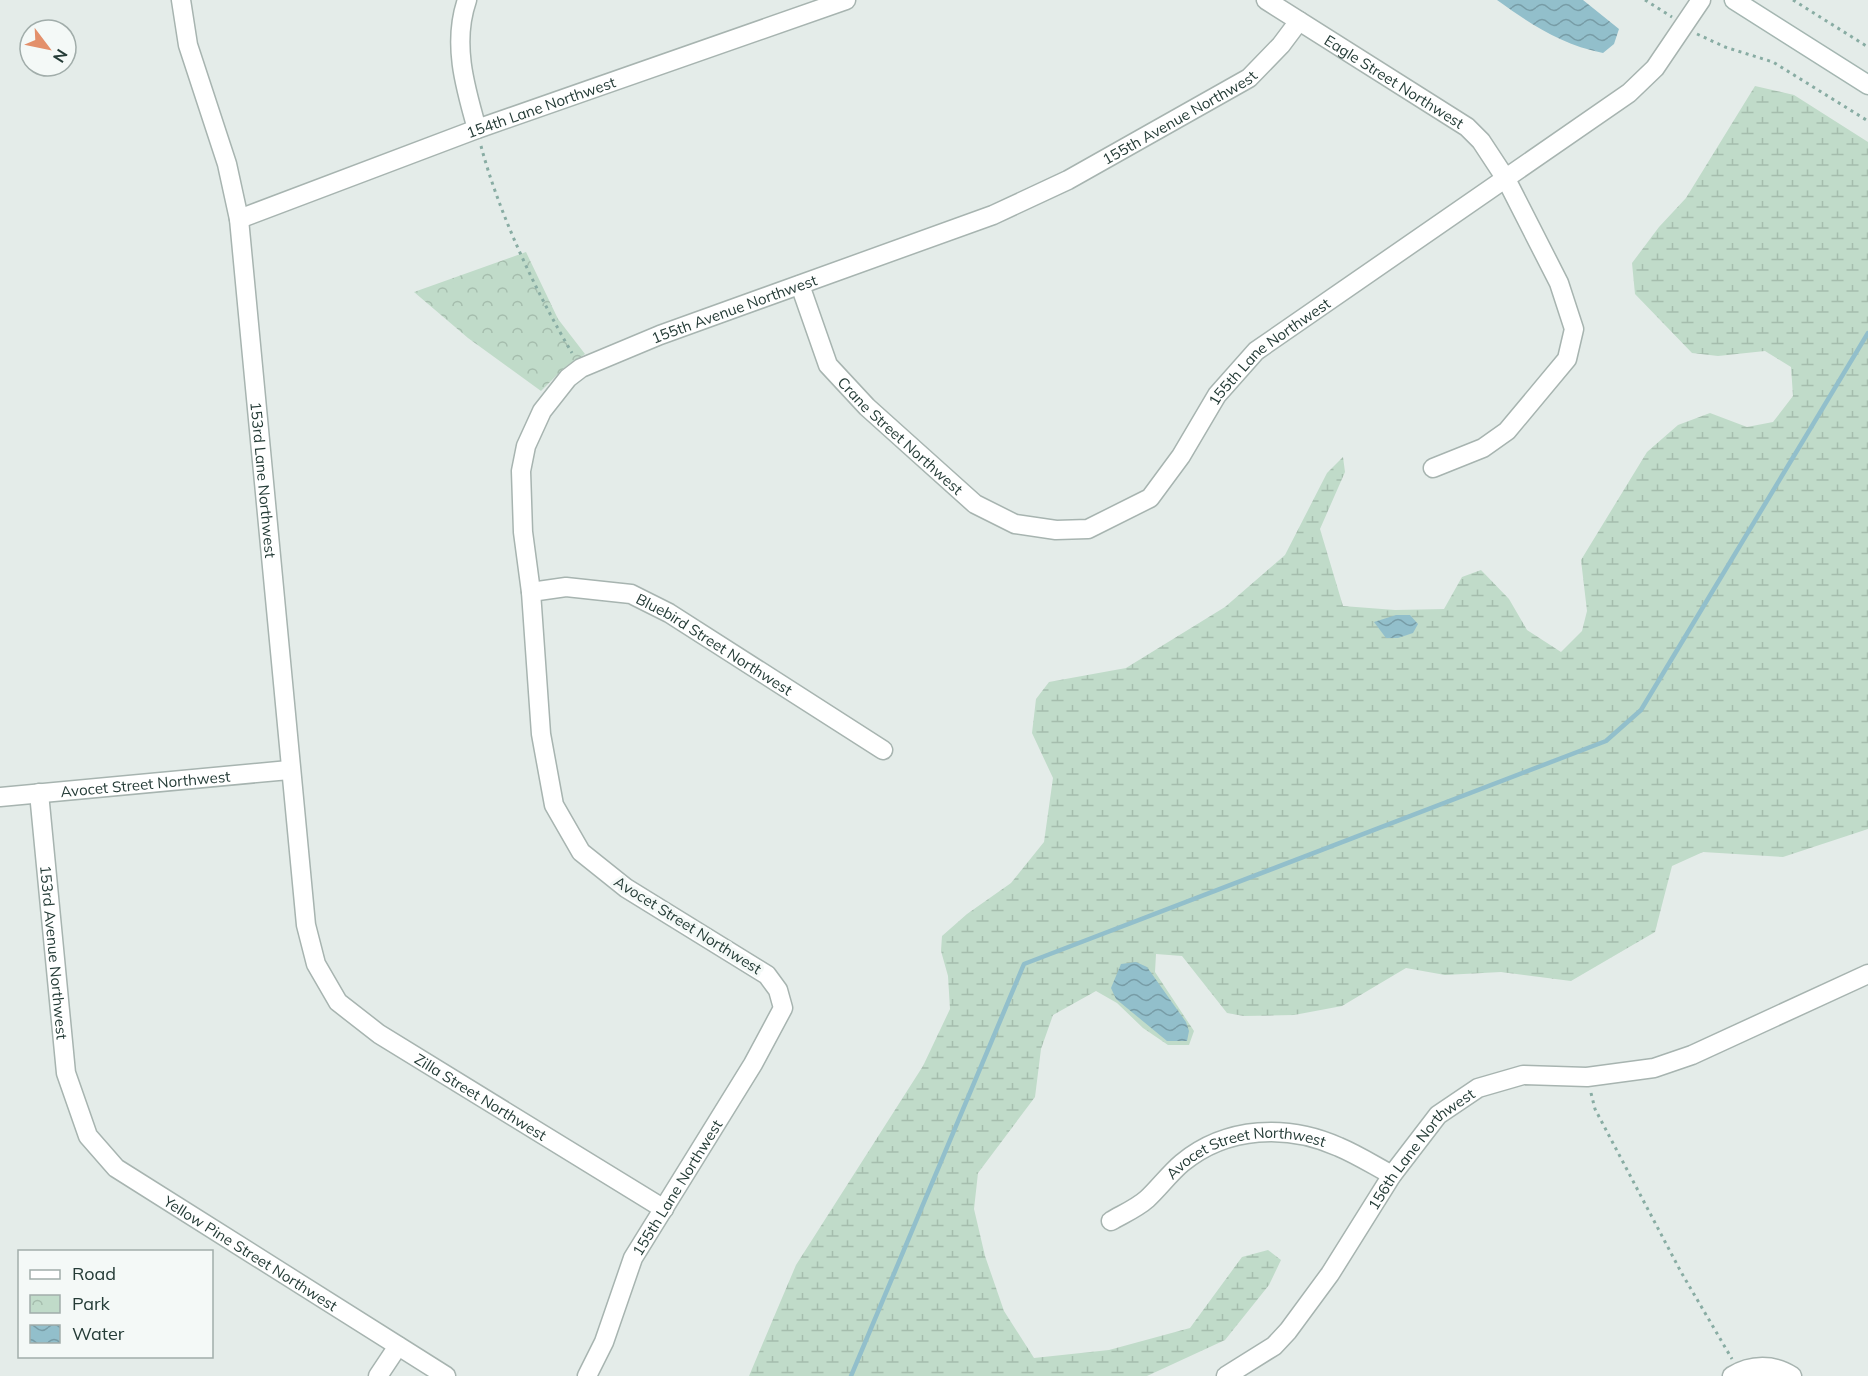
<svg xmlns="http://www.w3.org/2000/svg" width="1868" height="1376" font-family="Mulish,sans-serif">
<style>
.wetland{fill:url(#wetland-marsh)}
.park{fill:url(#park-crowns)}
.water{fill:url(#water-waves)}
.lines{fill:none;stroke-linecap:round;stroke-linejoin:round}
.stream{stroke:#92bfcb;stroke-width:4.5}
.street-casing{stroke:#a7b4b0;stroke-width:21}
.secondary-casing{stroke:#a4b6b1;stroke-width:21}
.path{stroke:#88aca3;stroke-width:3;stroke-dasharray:3 4.5;stroke-linecap:butt}
.street{stroke:#fff;stroke-width:18}
.secondary{stroke:#fff;stroke-width:18}
.labels{text-anchor:middle;dominant-baseline:central;stroke-width:6;stroke-linejoin:round;paint-order:stroke}
.street-label{font-size:15px;fill:#253c37;stroke:#f4f9f7}
</style>
<defs>
<pattern id="wetland-marsh" width="20" height="14" patternUnits="userSpaceOnUse" patternTransform="scale(1.5)"><rect width="20" height="14" fill="#c0dbc9"/><path d="M1 5h8M5 5V1M11 12h8M15 12V8" fill="none" stroke="#a5bdad"/></pattern>
<pattern id="park-crowns" width="20" height="18" patternUnits="userSpaceOnUse" patternTransform="scale(1.5)"><rect width="20" height="18" fill="#c0dbc9"/><path d="M2 6a3 3 0 1 1 6 0M12 15a3 3 0 1 1 6 0" fill="none" stroke="#a5bdad"/></pattern>
<pattern id="water-waves" width="16" height="10" patternUnits="userSpaceOnUse" patternTransform="scale(1.5)"><rect width="16" height="10" fill="#92bfcb"/><path d="M0 5q4-4 8 0t8 0" fill="none" stroke="#779ca6"/></pattern>
</defs>
<rect width="100%" height="100%" fill="#e4ece9"/>
<!-- wetland -->
<path class="wetland" d="M 1755,86 L 1794,95 L 1868,142 L 1868,829 L 1783,857 L 1703,852 L 1672,866 L 1655,932 L 1571,981 L 1501,972 L 1445,975 L 1406,968 L 1342,1006 L 1294,1015 L 1244,1016 L 1227,1013 L 1182,956 L 1156,954 L 1155,972 L 1194,1031 L 1189,1045 L 1168,1045 L 1143,1028 L 1117,1003 L 1096,991 L 1053,1015 L 1041,1049 L 1035,1097 L 978,1173 L 974,1209 L 985,1256 L 1004,1311 L 1034,1358 L 1109,1350 L 1190,1328 L 1242,1257 L 1268,1250 L 1281,1260 L 1269,1285 L 1225,1340 L 1147,1376 L 749,1376 L 796,1265 L 923,1066 L 950,1009 L 948,976 L 941,951 L 942,936 L 967,914 L 1011,883 L 1044,842 L 1053,778 L 1032,733 L 1036,699 L 1049,682 L 1126,668 L 1225,607 L 1285,555 L 1327,473 L 1343,457 L 1345,472 L 1320,529 L 1343,606 L 1395,610 L 1444,609 L 1462,577 L 1481,570 L 1509,599 L 1527,630 L 1561,652 L 1582,631 L 1587,611 L 1581,560 L 1647,452 L 1678,425 L 1710,413 L 1747,427 L 1773,422 L 1793,396 L 1791,367 L 1765,351 L 1718,356 L 1692,353 L 1635,294 L 1632,263 L 1659,227 L 1686,198 Z"/>
<!-- park -->
<path class="park" d="M 526,252 L 558,319 L 585,354 L 563,369 L 541,391 L 468,338 L 414,292 Z"/>
<!-- water -->
<path class="water" d="M 1497,0 L 1583,0 L 1619,29 L 1614,44 L 1603,53 C 1560,44 1532,25 1497,0 Z
M 1396,615 L 1410,615 L 1418,624 L 1413,633 L 1398,638 L 1386,638 L 1374,622 Z
M 1136,962 L 1147,967 L 1186,1022 L 1189,1031 L 1187,1041 L 1167,1041 L 1116,999 L 1111,988 L 1121,964 Z"/>
<g class="lines">
<!-- stream -->
<path class="stream" d="M 851,1376 L 1024,964 L 1606,741 L 1641,710 L 1868,333"/>
<defs>
<g id="street">
<path id="s1" d="M 181,0 L 188,45 L 227,164 L 239,219 L 306,925 L 316,964 L 338,1002 L 379,1034 L 664,1209"/>
<path d="M 467,0 C 452,43 465,87 477,129"/>
<path id="s2" d="M 1266,0 L 1467,127 L 1481,141 L 1506,179 L 1559,283 L 1574,329 L 1567,359 L 1507,431 L 1483,448 L 1433,468"/>
<path id="s3" d="M 239,219 L 477,129 L 846,0"/>
<path id="s4" d="M 800,285 L 828,365 L 867,407 L 975,504 L 1015,524 L 1056,530 L 1088,529 L 1150,498 L 1181,456 L 1217,395 L 1256,351 L 1629,93 L 1655,68 L 1701,0"/>
<path id="s5" d="M 531,592 L 566,587 L 631,594 L 669,613 L 883,750"/>
<path id="s6" d="M 39,793 L 66,1073 L 88,1136 L 116,1168 L 446,1376"/>
<path id="s7" d="M 0,797 L 289,770"/>
<path id="s8" d="M 1111,1221 C 1123,1214 1137,1208 1147,1199 C 1159,1188 1169,1174 1182,1163 C 1227,1126 1288,1124 1339,1147 C 1358,1155 1375,1166 1392,1175"/>
<path d="M 378,1376 L 398,1346"/>
<path id="s9" d="M 587,1376 L 604,1342 L 633,1258 L 753,1064 L 783,1008 L 778,990 L 767,975 L 626,888 L 581,852 L 554,805 L 541,734 L 531,592 L 523,532 L 521,471 L 526,446 L 542,411 L 568,378 L 581,368 L 660,335 L 993,215 L 1068,180 L 1249,78 L 1281,45 L 1299,21"/>
<path id="s10" d="M 1226,1376 L 1274,1346 L 1288,1331 L 1330,1274 L 1392,1175 L 1438,1115 L 1478,1088 L 1523,1075 L 1587,1077 L 1654,1068 L 1692,1055 L 1868,974"/>
<path d="M 1732,1376 C 1751,1364 1774,1364 1792,1376"/>
</g>
<path id="secondary" d="M 1734,0 L 1868,85"/>
</defs>
<!-- street casing -->
<use href="#street" class="street-casing"/>
<!-- secondary casing -->
<use href="#secondary" class="secondary-casing"/>
<!-- path -->
<path class="path" d="M 1645,0 L 1672,17
M 1793,0 L 1868,47
M 1697,34 L 1725,47 L 1773,62 L 1868,121
M 481,146 C 499,214 536,292 572,353
M 1591,1093 L 1595,1109 L 1681,1272 L 1732,1359"/>
<!-- street -->
<use href="#street" class="street"/>
<!-- secondary -->
<use href="#secondary" class="secondary"/>
</g>
<g class="labels">
<!-- street labels -->
<g class="street-label">
<text stroke="none"><textPath href="#s2" startOffset="152">Eagle Street Northwest</textPath></text>
<text stroke="none"><textPath href="#s3" startOffset="322">154th Lane Northwest</textPath></text>
<text stroke="none"><textPath href="#s9" startOffset="1842">155th Avenue Northwest</textPath></text>
<text stroke="none"><textPath href="#s9" startOffset="1356">155th Avenue Northwest</textPath></text>
<text stroke="none"><textPath href="#s4" startOffset="666">155th Lane Northwest</textPath></text>
<text stroke="none"><textPath href="#s4" startOffset="186">Crane Street Northwest</textPath></text>
<text stroke="none"><textPath href="#s1" startOffset="489">153rd Lane Northwest</textPath></text>
<text stroke="none"><textPath href="#s5" startOffset="198">Bluebird Street Northwest</textPath></text>
<text stroke="none"><textPath href="#s7" startOffset="146">Avocet Street Northwest</textPath></text>
<text transform="translate(688 925) rotate(32)">Avocet Street Northwest</text>
<text stroke="none"><textPath href="#s6" startOffset="160">153rd Avenue Northwest</textPath></text>
<text stroke="none"><textPath href="#s1" startOffset="1192">Zilla Street Northwest</textPath></text>
<text stroke="none"><textPath href="#s10" startOffset="304">156th Lane Northwest</textPath></text>
<text stroke="none"><textPath href="#s8" startOffset="159">Avocet Street Northwest</textPath></text>
<text stroke="none"><textPath href="#s9" startOffset="210">155th Lane Northwest</textPath></text>
<text stroke="none"><textPath href="#s6" startOffset="550">Yellow Pine Street Northwest</textPath></text>
</g>
</g>
<!-- legend -->
<rect x="18" y="1250" width="195" height="108" fill="#f4f9f7" stroke="#a1adaa" stroke-width="1.5"/>
<rect x="30" y="1270" width="30" height="9" fill="#ffffff" stroke="#a1adaa" stroke-width="1.5"/>
<text x="72" y="1280" font-size="18" fill="#253c37">Road</text>
<rect x="30" y="1295" width="30" height="18" fill="url(#park-crowns)" stroke="#a1adaa" stroke-width="1.5"/>
<text x="72" y="1310" font-size="18" fill="#253c37">Park</text>
<rect x="30" y="1325" width="30" height="18" fill="url(#water-waves)" stroke="#a1adaa" stroke-width="1.5"/>
<text x="72" y="1340" font-size="18" fill="#253c37">Water</text>
<!-- north arrow -->
<g transform="translate(48 48) rotate(122)"><circle r="28" fill="#f4f9f7" stroke="#a1adaa" stroke-width="1.5"/>
<path d="M0-4.5L10 22L0 15L-10 22Z" fill="#e3906b"/>
<text y="-9" font-size="16" font-weight="bold" text-anchor="middle" fill="#253c37">N</text>
</g>
</svg>
